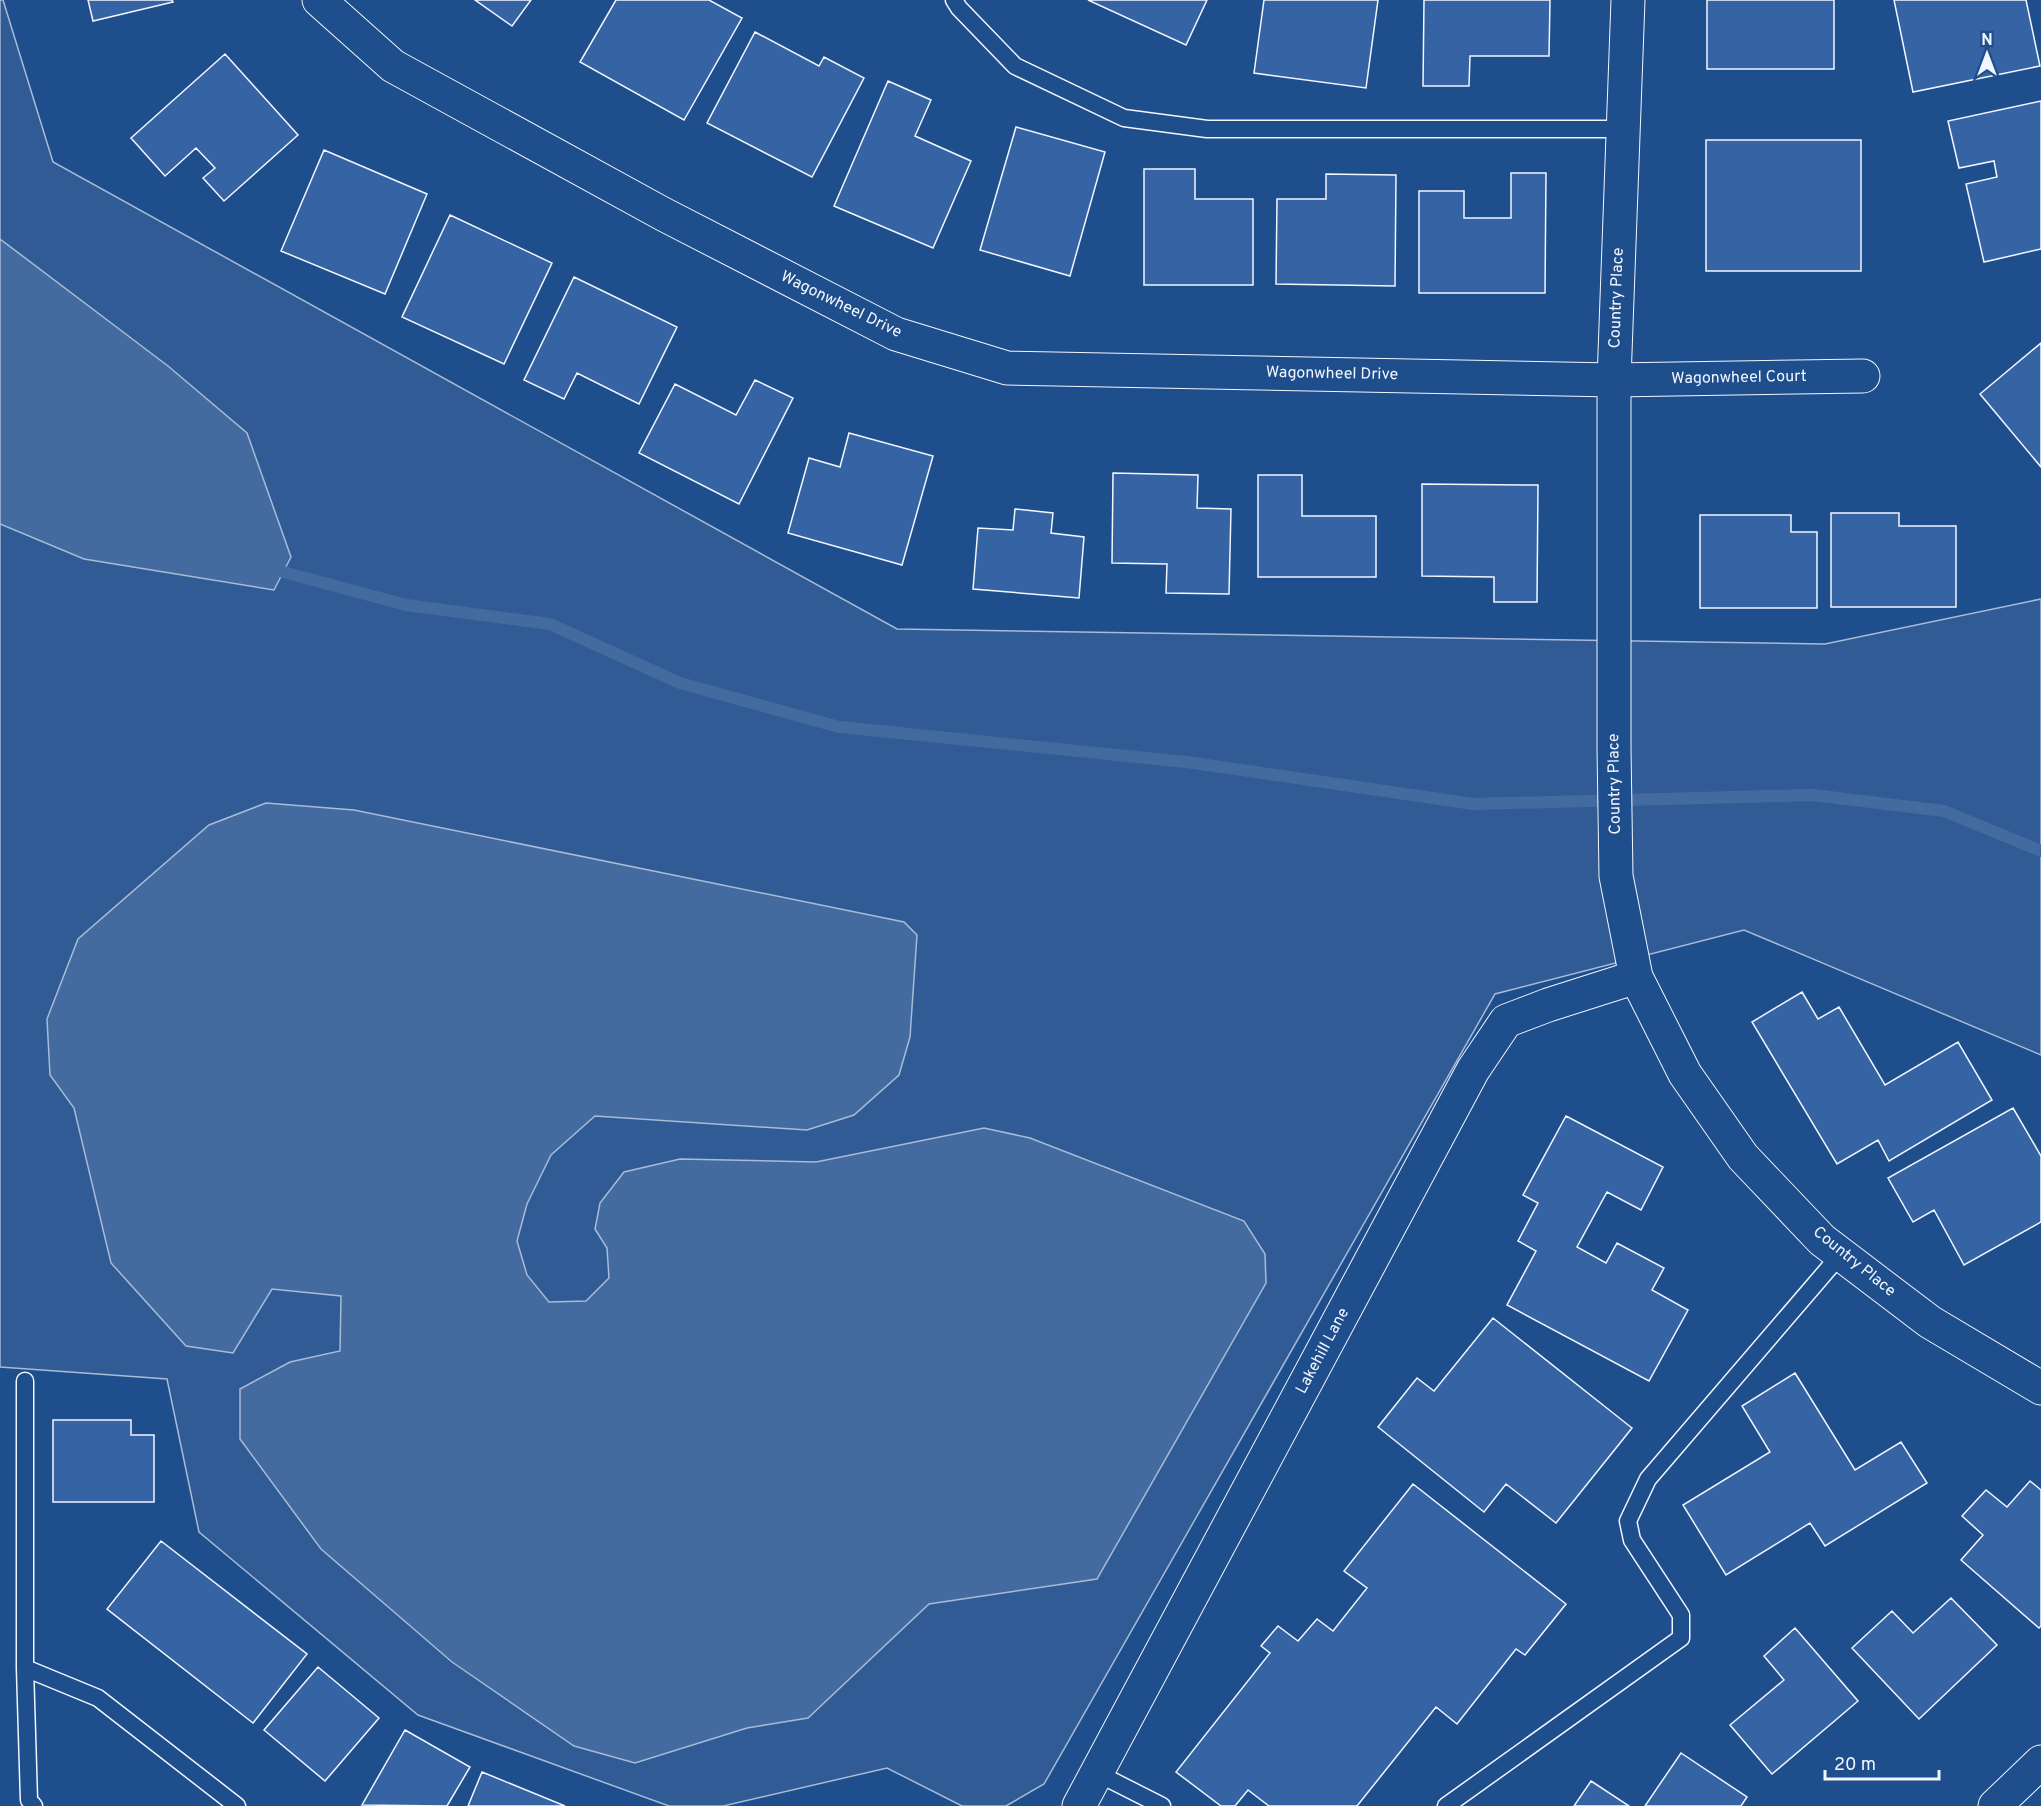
<svg xmlns="http://www.w3.org/2000/svg" width="2041" height="1806" font-family="Overpass,sans-serif">
<style>
.built{fill:#305b95;stroke:#a8bbd7;stroke-width:1.5}
.water{fill:#446ba0;stroke:#a8bbd7;stroke-width:1.5}
.lines{fill:none;stroke-linecap:round;stroke-linejoin:round}
.stream{stroke:#446ba0;stroke-width:12}
.building{fill:#3563a3;stroke:#f2f6ff;stroke-width:1.5}
.service-casing{stroke:#f2f6ff;stroke-width:19}
.minor-casing{stroke:#f2f6ff;stroke-width:35}
.service{stroke:#1f4e8c;stroke-width:16}
.minor{stroke:#1f4e8c;stroke-width:33}
.labels{text-anchor:middle;dominant-baseline:central;stroke-width:4.5;stroke-linejoin:round;paint-order:stroke}
.street-label{font-size:16px;fill:#f2f6ff;stroke:#1f4e8c}
</style>
<rect width="100%" height="100%" fill="#1f4e8c"/>
<!-- built -->
<path class="built" d="M 0,0 L 3,0 L 53,162 L 897,629 L 1825,644 L 2041,599 L 2041,1055 L 1744,930 L 1495,994 L 1044,1784 L 1006,1806 L 962,1806 L 887,1768 L 723,1806 L 669,1806 L 418,1715 L 199,1532 L 167,1379 L 0,1367 Z"/>
<!-- water -->
<path class="water" d="M 0,239 L 168,366 L 247,433 L 291,557 L 274,590 L 84,559 L 0,524 Z
M 266,803 L 354,810 L 904,922 L 917,935 L 910,1037 L 899,1075 L 854,1115 L 807,1130 L 595,1116 L 551,1155 L 527,1204 L 517,1241 L 527,1275 L 549,1302 L 586,1301 L 609,1278 L 607,1248 L 595,1229 L 600,1203 L 624,1172 L 680,1159 L 816,1162 L 984,1128 L 1030,1138 L 1244,1221 L 1265,1254 L 1266,1283 L 1097,1579 L 929,1604 L 808,1718 L 747,1728 L 635,1763 L 574,1746 L 452,1662 L 321,1549 L 240,1439 L 240,1389 L 290,1362 L 340,1351 L 341,1296 L 272,1289 L 233,1353 L 186,1346 L 111,1263 L 74,1108 L 50,1075 L 47,1019 L 78,939 L 209,825 Z"/>
<g class="lines">
<!-- stream -->
<path class="stream" d="M 283,572 L 406,605 L 550,624 L 680,683 L 839,727 L 1187,762 L 1473,804 L 1813,795 L 1944,811 L 2041,851"/>
</g>
<!-- building -->
<path class="building" d="M 88,0 L 172,0 L 173,2 L 93,21 Z
M 475,0 L 531,0 L 512,26 Z
M 616,0 L 709,0 L 742,18 L 684,120 L 580,62 Z
M 1088,0 L 1207,0 L 1186,45 Z
M 1264,0 L 1378,0 L 1366,88 L 1254,73 Z
M 1424,0 L 1550,0 L 1549,56 L 1470,56 L 1469,86 L 1423,86 Z
M 1707,0 L 1834,0 L 1834,69 L 1707,69 Z
M 1894,0 L 2026,0 L 2040,66 L 1913,92 Z
M 755,32 L 819,66 L 824,57 L 864,78 L 812,177 L 707,123 Z
M 225,54 L 298,135 L 224,201 L 203,178 L 215,168 L 196,148 L 165,176 L 131,138 Z
M 888,81 L 931,100 L 915,136 L 971,161 L 933,248 L 834,206 Z
M 2041,101 L 2041,249 L 1984,262 L 1966,184 L 1997,177 L 1994,161 L 1959,168 L 1948,121 Z
M 1016,127 L 1105,152 L 1070,276 L 980,250 Z
M 1706,140 L 1861,140 L 1861,271 L 1706,271 Z
M 324,150 L 427,194 L 385,294 L 281,251 Z
M 1144,169 L 1195,169 L 1195,199 L 1253,199 L 1253,285 L 1144,285 Z
M 1511,173 L 1546,173 L 1545,293 L 1419,293 L 1419,191 L 1464,191 L 1464,218 L 1511,218 Z
M 1326,174 L 1396,175 L 1395,286 L 1276,284 L 1277,199 L 1326,199 Z
M 450,215 L 552,263 L 504,364 L 402,317 Z
M 574,277 L 677,327 L 639,404 L 577,373 L 564,399 L 524,380 Z
M 2041,343 L 2041,467 L 1980,394 Z
M 755,380 L 793,398 L 739,504 L 639,453 L 675,384 L 736,415 Z
M 849,433 L 933,456 L 902,565 L 788,533 L 809,458 L 840,467 Z
M 1113,473 L 1198,475 L 1197,508 L 1231,509 L 1229,594 L 1166,593 L 1167,564 L 1112,563 Z
M 1258,475 L 1302,475 L 1302,516 L 1376,516 L 1376,577 L 1258,577 Z
M 1422,484 L 1538,485 L 1537,602 L 1494,602 L 1494,577 L 1422,576 Z
M 1015,509 L 1053,513 L 1051,533 L 1084,537 L 1079,598 L 973,589 L 978,528 L 1013,530 Z
M 1831,513 L 1899,513 L 1899,526 L 1956,526 L 1956,607 L 1831,607 Z
M 1700,515 L 1791,515 L 1791,532 L 1817,532 L 1817,608 L 1700,608 Z
M 1802,992 L 1818,1019 L 1839,1007 L 1885,1085 L 1958,1042 L 1992,1100 L 1889,1161 L 1878,1140 L 1837,1164 L 1752,1022 Z
M 2013,1108 L 2041,1156 L 2041,1222 L 1964,1265 L 1934,1210 L 1913,1222 L 1888,1178 Z
M 1566,1116 L 1663,1167 L 1641,1210 L 1607,1192 L 1577,1247 L 1606,1263 L 1617,1243 L 1664,1268 L 1652,1290 L 1688,1310 L 1649,1381 L 1507,1305 L 1536,1251 L 1518,1241 L 1538,1203 L 1523,1195 Z
M 1493,1318 L 1632,1428 L 1556,1523 L 1506,1484 L 1484,1512 L 1378,1427 L 1417,1378 L 1434,1391 Z
M 1795,1373 L 1855,1470 L 1901,1442 L 1927,1483 L 1825,1546 L 1810,1523 L 1726,1575 L 1683,1505 L 1770,1452 L 1742,1406 Z
M 53,1420 L 131,1420 L 131,1435 L 154,1435 L 154,1502 L 53,1502 Z
M 2030,1481 L 2041,1490 L 2041,1626 L 2039,1628 L 1961,1560 L 1983,1535 L 1962,1516 L 1986,1490 L 2007,1507 Z
M 1413,1484 L 1566,1604 L 1525,1655 L 1516,1649 L 1457,1724 L 1436,1707 L 1357,1806 L 1269,1806 L 1248,1790 L 1235,1806 L 1221,1806 L 1176,1772 L 1270,1653 L 1261,1646 L 1278,1626 L 1298,1641 L 1317,1619 L 1333,1631 L 1367,1588 L 1344,1571 Z
M 161,1541 L 307,1654 L 253,1723 L 107,1609 Z
M 1951,1598 L 1997,1645 L 1919,1719 L 1852,1648 L 1892,1611 L 1913,1633 Z
M 1795,1628 L 1858,1701 L 1772,1774 L 1730,1725 L 1784,1680 L 1764,1656 Z
M 318,1667 L 379,1718 L 325,1781 L 264,1730 Z
M 405,1730 L 470,1767 L 447,1806 L 362,1805 Z
M 1681,1753 L 1747,1797 L 1741,1806 L 1645,1806 Z
M 482,1772 L 565,1806 L 468,1806 Z
M 1591,1781 L 1629,1806 L 1574,1806 Z"/>
<g class="lines">
<defs>
<path id="service" d="M 954,0 L 959,8 L 1015,66 L 1124,118 L 1207,129 L 1623,129
M 25,1668 L 25,1381
M 1097,1773 L 1162,1806
M 34,1806 L 29,1800 L 25,1668 L 98,1698 L 237,1806
M 1446,1806 L 1681,1638 L 1681,1615 L 1632,1540 L 1628,1521 L 1648,1479 L 1841,1254"/>
<path id="minor" d="M 319,0 L 393,66 L 663,214 L 896,334 L 1007,368 L 1614,380 L 1863,376
M 1628,0 L 1614,380 L 1614,748 L 1616,876 L 1636,977 L 1685,1074 L 1743,1157 L 1822,1240 L 1930,1322 L 2041,1388
M 1079,1806 L 1473,1070 L 1506,1021 L 1548,1005 L 1636,977
M 1995,1806 L 2041,1762"/>
</defs>
<!-- service casing -->
<use href="#service" class="service-casing"/>
<!-- minor casing -->
<use href="#minor" class="minor-casing"/>
<!-- service -->
<use href="#service" class="service"/>
<!-- minor -->
<use href="#minor" class="minor"/>
</g>
<g class="labels">
<!-- street labels -->
<g class="street-label">
<text transform="translate(1617 298) rotate(-88)">Country Place</text>
<text transform="translate(841 305) rotate(26)">Wagonwheel Drive</text>
<text transform="translate(1332 374) rotate(1)">Wagonwheel Drive</text>
<text transform="translate(1739 378) rotate(-1)">Wagonwheel Court</text>
<text transform="translate(1615 784) rotate(-91)">Country Place</text>
<text transform="translate(1854 1262) rotate(39)">Country Place</text>
<text transform="translate(1323 1351) rotate(-62)">Lakehill Lane</text>
</g>
</g>
<!-- north arrow -->
<g transform="translate(1987 54)" stroke="#1f4e8c" stroke-width="4.5" paint-order="stroke">
<path d="M0-4.5L10 22L0 15L-10 22Z" fill="#f2f6ff"/>
<text y="-9" font-size="16" font-weight="bold" text-anchor="middle" fill="#f2f6ff">N</text>
</g>
<!-- scale -->
<path d="M1825 1770v9h114v-9" fill="none" stroke="#f2f6ff" stroke-width="3"/>
<text x="1834" y="1770" font-size="18" fill="#f2f6ff" stroke="#1f4e8c" stroke-width="4.5" paint-order="stroke">20 m</text>
</svg>
